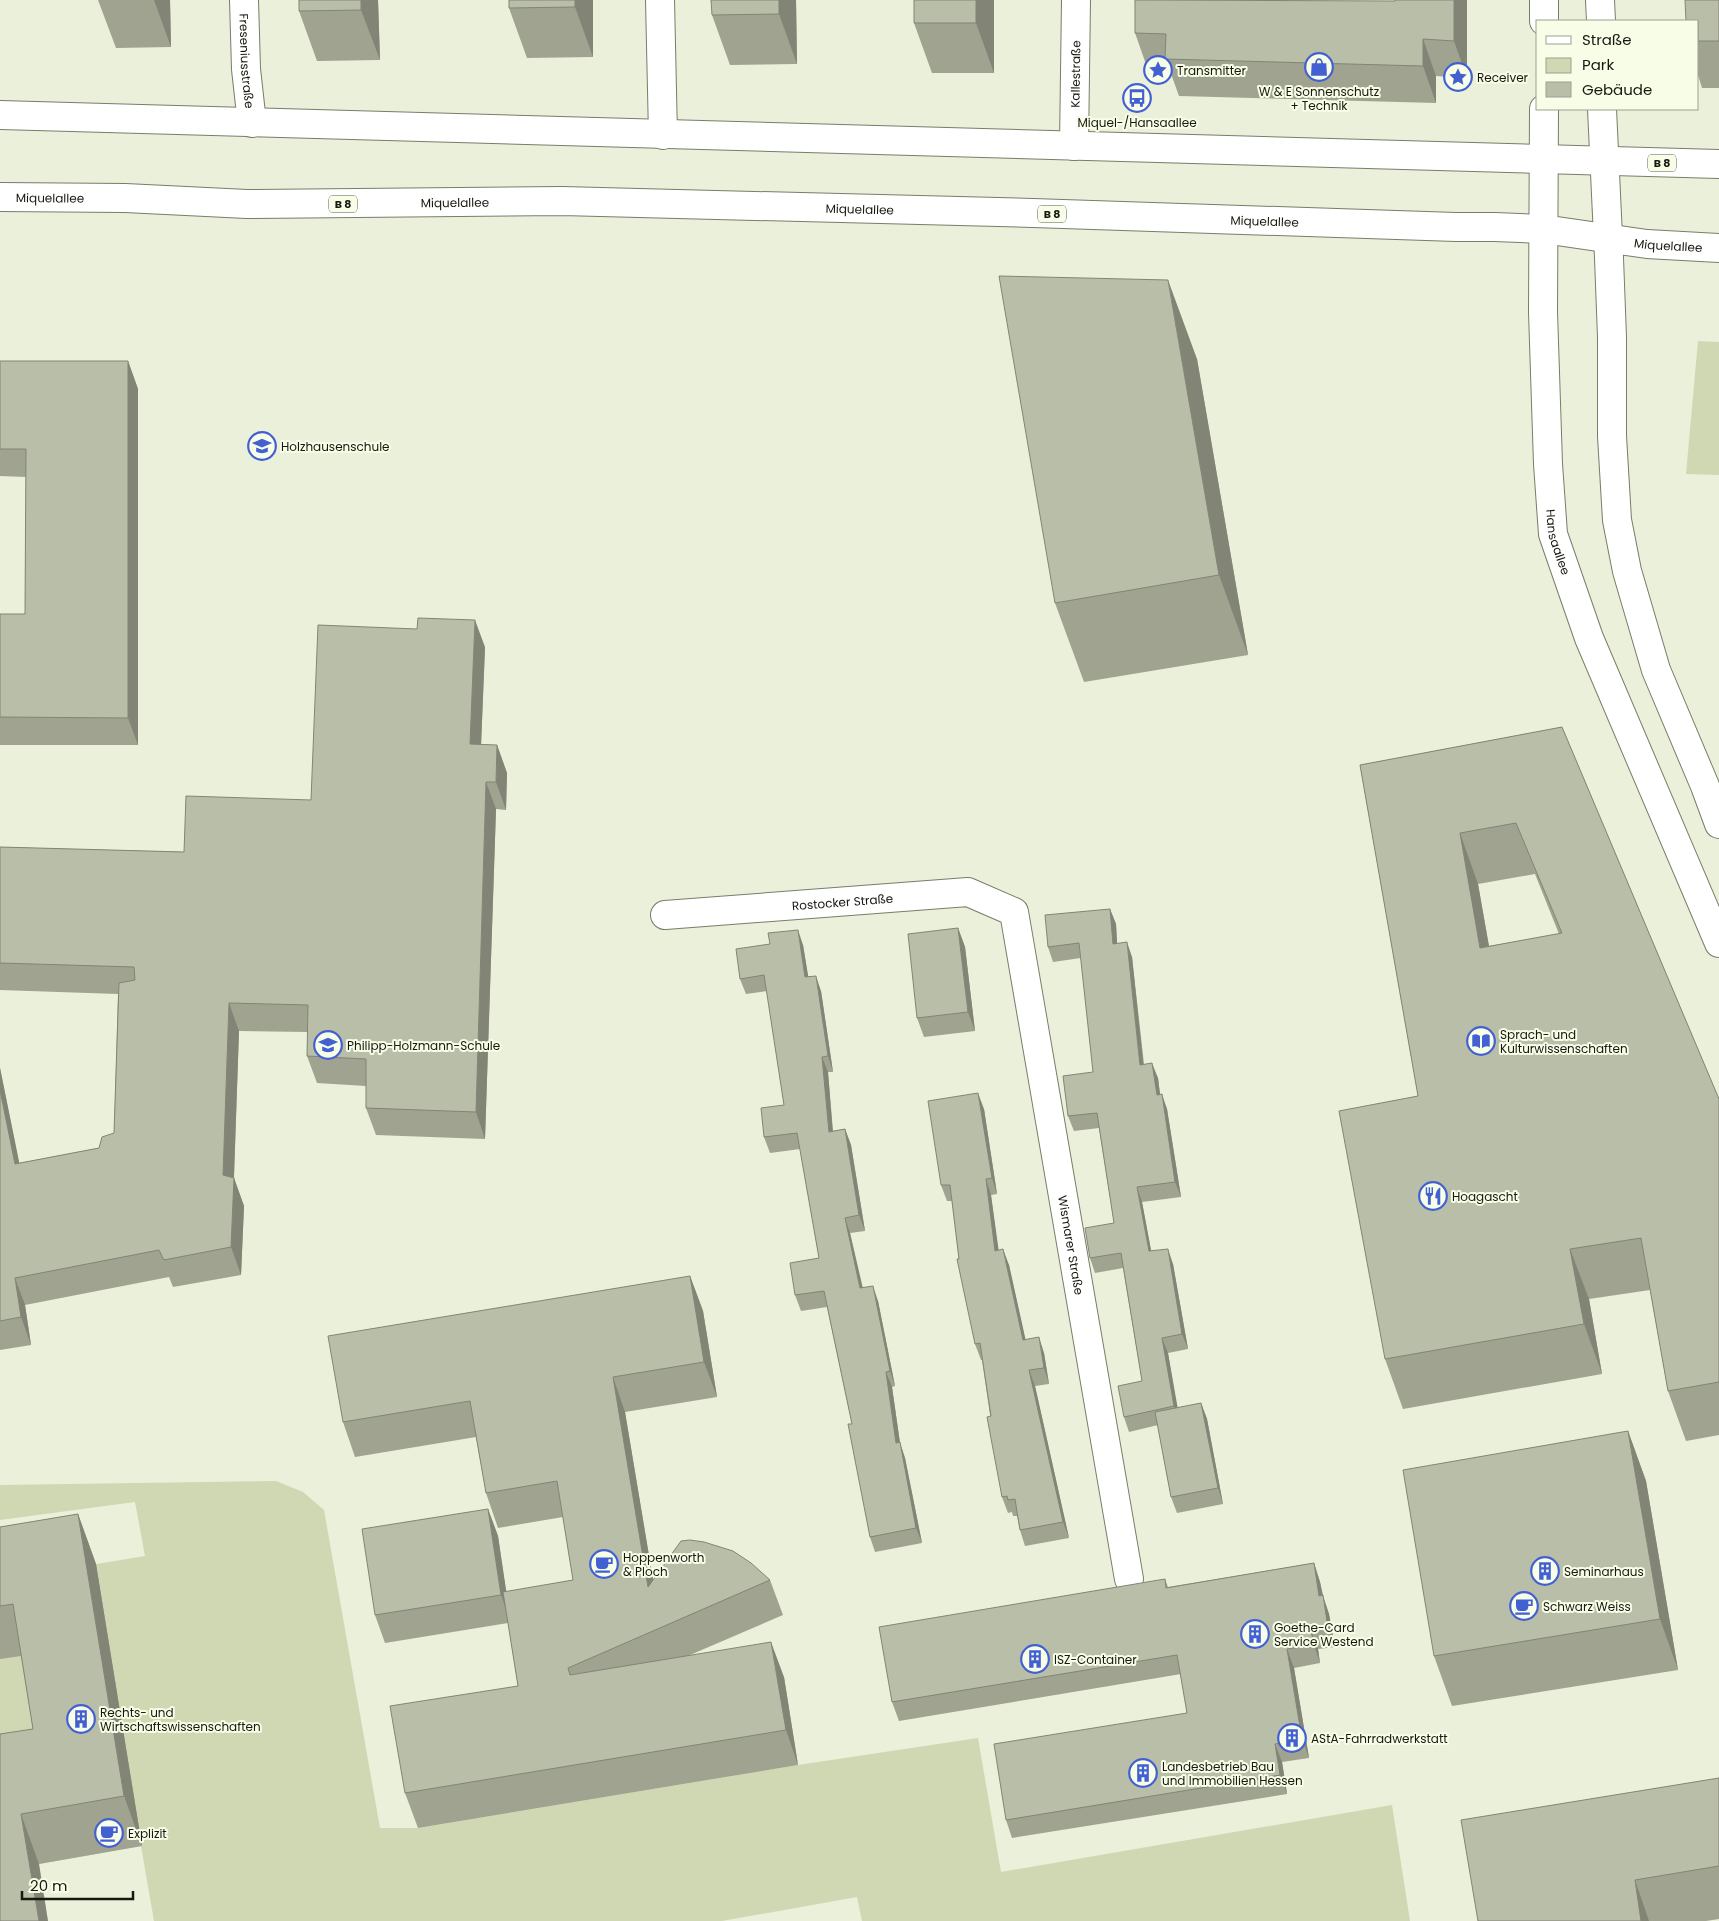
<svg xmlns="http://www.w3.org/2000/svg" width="1719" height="1921" font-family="Poppins,sans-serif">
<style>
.green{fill:#cfd8b3}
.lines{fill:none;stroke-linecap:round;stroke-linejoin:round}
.minor-casing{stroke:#787d69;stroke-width:30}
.major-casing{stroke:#787d69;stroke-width:30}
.minor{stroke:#fff;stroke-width:28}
.major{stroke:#fff;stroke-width:28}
.wall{fill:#9fa390;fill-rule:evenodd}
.shaded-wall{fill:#828576}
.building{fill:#b9bea8;stroke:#828576;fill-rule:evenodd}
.labels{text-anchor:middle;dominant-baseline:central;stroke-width:4;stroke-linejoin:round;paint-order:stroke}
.shield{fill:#f7fde6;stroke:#5a5d50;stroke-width:1}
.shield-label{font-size:11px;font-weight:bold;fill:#171810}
.street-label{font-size:12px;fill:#171810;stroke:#f7fde6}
.poi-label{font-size:12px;fill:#171810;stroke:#f7fde6;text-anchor:start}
</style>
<rect width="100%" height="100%" fill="#eaf0d9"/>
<!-- green -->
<path class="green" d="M 1698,341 L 1719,342 L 1719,475 L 1686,474 Z
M 276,1481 L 303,1492 L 324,1510 L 380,1828 L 418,1828 L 798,1765 L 978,1738 L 1001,1872 L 1392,1805 L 1410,1921 L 862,1921 L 857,1897 L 722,1921 L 154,1921 L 141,1846 L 39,1864 L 48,1921 L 0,1921 L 0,1580 L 145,1556 L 135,1502 L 0,1520 L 0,1485 Z"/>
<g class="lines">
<defs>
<g id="minor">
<path id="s1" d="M 244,0 L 246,69 L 252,123"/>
<path d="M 660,0 L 663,135"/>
<path id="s2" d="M 1074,146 L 1076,0"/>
<path id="s3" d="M 665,915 L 968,892 L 1014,912 L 1129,1579"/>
</g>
<g id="major">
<path d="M 1600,0 L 1601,21"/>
<path d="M 1544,21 L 1544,0"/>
<path id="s4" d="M 1544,109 L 1543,312 L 1548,464 L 1553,534 L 1589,638 L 1719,943"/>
<path d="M 1602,109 L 1609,258 L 1612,337 L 1612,436 L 1617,520 L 1627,571 L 1656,670 L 1705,786 L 1719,824"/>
<path d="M 0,115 L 1719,164"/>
<path id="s5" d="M 0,197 L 125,198 L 247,204 L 562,201 L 1033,213 L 1456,227 L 1495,227 L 1543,229 L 1647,244 L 1719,248"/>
</g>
</defs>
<!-- minor casing -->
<use href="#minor" class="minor-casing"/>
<!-- major casing -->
<use href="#major" class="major-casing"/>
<!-- minor -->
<use href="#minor" class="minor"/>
<!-- major -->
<use href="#major" class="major"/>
</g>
<!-- wall -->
<path class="wall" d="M 98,0 L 170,0 L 171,47 L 116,48 Z
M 299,0 L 378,0 L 380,60 L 317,61 L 299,11 Z
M 593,0 L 593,57 L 527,58 L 509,8 Z
M 796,0 L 797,64 L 730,65 L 712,15 Z
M 914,0 L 994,0 L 994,73 L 932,73 L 914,23 Z
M 1395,0 L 1467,0 L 1467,78 L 1436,76 L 1436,103 L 1179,96 L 1170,71 L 1148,70 L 1135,33 L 1395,1 Z
M 1719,0 L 1719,88 L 1702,88 L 1698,75 L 1698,21 Z
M 1197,359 L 1248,655 L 1084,682 L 1055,603 Z
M 0,361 L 128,361 L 138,389 L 138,745 L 0,745 L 0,614 L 25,614 L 26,477 L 0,476 Z
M 485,647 L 481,745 L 497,745 L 507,773 L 506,810 L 496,809 L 485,1139 L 376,1135 L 366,1108 L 366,1086 L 317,1083 L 307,1056 L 308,1032 L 239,1031 L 234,1178 L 244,1206 L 241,1275 L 173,1287 L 169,1277 L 25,1305 L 31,1345 L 0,1350 L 0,1068 L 19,1163 L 99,1148 L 114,1133 L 118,994 L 0,990 L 0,847 L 184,852 L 311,800 Z
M 1562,727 L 1719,1099 L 1719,1435 L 1686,1441 L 1668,1391 L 1650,1290 L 1589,1299 L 1602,1374 L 1403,1409 L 1385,1359 L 1418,1096 L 1360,765 ZM 1535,874 L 1559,934 L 1489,946 L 1478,884 Z
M 1110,909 L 1116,924 L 1117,944 L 1132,957 L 1144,1064 L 1158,1078 L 1160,1095 L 1167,1109 L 1181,1197 L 1142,1202 L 1151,1251 L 1173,1264 L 1188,1349 L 1168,1353 L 1177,1408 L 1201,1403 L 1207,1419 L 1223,1504 L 1177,1513 L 1171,1497 L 1158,1425 L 1129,1432 L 1124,1417 L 1142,1381 L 1123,1268 L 1095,1273 L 1090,1258 L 1114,1223 L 1099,1128 L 1074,1131 L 1068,1116 L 1093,1072 L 1081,958 L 1053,962 L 1048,947 Z
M 958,928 L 965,947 L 975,1031 L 924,1037 L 917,1018 Z
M 803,945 L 808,977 L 821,991 L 833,1072 L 828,1072 L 833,1131 L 845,1129 L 851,1145 L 865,1231 L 850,1233 L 863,1288 L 878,1301 L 895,1386 L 892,1387 L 900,1443 L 905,1458 L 922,1543 L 875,1552 L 870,1537 L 852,1424 L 827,1307 L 801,1311 L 795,1295 L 819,1258 L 800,1149 L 770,1153 L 764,1137 L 784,1105 L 767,991 L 746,994 L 740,979 Z
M 984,1109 L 997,1194 L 991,1195 L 998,1250 L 1009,1265 L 1025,1339 L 1044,1353 L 1049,1384 L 1035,1386 L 1069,1538 L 1025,1546 L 1020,1530 L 1017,1516 L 1013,1516 L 1012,1512 L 1008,1513 L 1002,1497 L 982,1360 L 981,1360 L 975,1344 L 959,1259 L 952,1201 L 947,1201 L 941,1185 Z
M 690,1276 L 703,1311 L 717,1397 L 625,1412 L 653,1579 L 770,1580 L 783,1615 L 690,1655 L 784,1677 L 798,1765 L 418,1828 L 405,1793 L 518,1686 L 508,1623 L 385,1643 L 375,1615 L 488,1509 L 498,1536 L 506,1592 L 573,1580 L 563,1517 L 498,1528 L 486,1493 L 476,1437 L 355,1457 L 343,1422 Z
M 1628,1431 L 1646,1481 L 1678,1670 L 1452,1706 L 1434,1656 Z
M 78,1514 L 96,1564 L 142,1846 L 39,1864 L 0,1921 L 33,1729 L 21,1656 L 0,1659 L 0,1527 Z
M 1314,1563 L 1320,1582 L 1323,1596 L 1329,1614 L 1335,1647 L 1318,1649 L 1320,1663 L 1294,1668 L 1309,1758 L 1282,1762 L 1287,1794 L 1012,1838 L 1006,1820 L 1187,1713 L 1181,1674 L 899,1721 L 892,1702 L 1165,1579 L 1168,1587 Z
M 1719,1778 L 1719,1919 L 1706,1921 L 1478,1921 Z"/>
<!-- shaded-wall -->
<path class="shaded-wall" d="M 154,0 L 170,0 L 171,47 Z
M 361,0 L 378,0 L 380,60 L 361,10 Z
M 575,0 L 593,0 L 593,57 L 575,7 Z
M 779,0 L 796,0 L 797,64 L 779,14 Z
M 976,0 L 994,0 L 994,73 L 976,23 Z
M 1454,0 L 1467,0 L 1467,78 L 1454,41 Z
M 1423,39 L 1436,76 L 1436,103 L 1423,66 Z
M 1168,280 L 1197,359 L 1248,655 L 1219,575 Z
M 128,361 L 138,389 L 138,745 L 128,718 Z
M 475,620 L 485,647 L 480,771 L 470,744 Z
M 497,745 L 507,773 L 506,810 L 496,782 Z
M 486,782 L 496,809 L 485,1139 L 476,1112 Z
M 1460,833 L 1478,884 L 1498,998 L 1480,948 Z
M 1110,909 L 1116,924 L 1118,959 L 1113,944 Z
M 958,928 L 965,947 L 975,1031 L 968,1012 Z
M 798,930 L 803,945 L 811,993 L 805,977 Z
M 1127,942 L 1132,957 L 1145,1080 L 1140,1065 Z
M 816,976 L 821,991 L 833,1072 L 828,1056 Z
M 229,1003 L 239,1031 L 233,1202 L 223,1175 Z
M 822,1057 L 828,1072 L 834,1148 L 829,1132 Z
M 1152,1063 L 1158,1078 L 1162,1110 L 1157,1095 Z
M 0,1068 L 25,1191 L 15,1164 L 0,1090 Z
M 978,1093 L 984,1109 L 997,1194 L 992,1178 Z
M 1162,1094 L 1167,1109 L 1181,1197 L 1175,1182 Z
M 845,1129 L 851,1145 L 865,1231 L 859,1215 Z
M 234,1178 L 244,1206 L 241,1275 L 231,1247 Z
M 986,1179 L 991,1195 L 1001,1267 L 995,1251 Z
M 1137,1187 L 1142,1202 L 1154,1266 L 1149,1251 Z
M 845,1218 L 850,1233 L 866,1304 L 860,1288 Z
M 1003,1249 L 1009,1265 L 1029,1355 L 1023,1340 Z
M 1168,1249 L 1173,1264 L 1188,1349 L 1182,1334 Z
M 1570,1249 L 1589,1299 L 1602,1374 L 1584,1324 Z
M 690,1276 L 703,1311 L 717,1397 L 704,1362 Z
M 15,1278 L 25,1305 L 31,1345 L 21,1317 Z
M 873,1286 L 878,1301 L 895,1386 L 890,1371 Z
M 1039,1337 L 1044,1353 L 1049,1384 L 1044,1368 Z
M 1162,1338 L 1168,1353 L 1180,1421 L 1174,1406 Z
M 1029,1370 L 1035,1386 L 1069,1538 L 1063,1522 Z
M 886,1372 L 892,1387 L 900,1443 L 905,1458 L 922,1543 L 916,1528 L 896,1443 Z
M 613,1377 L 625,1412 L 660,1622 L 648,1587 Z
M 1201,1403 L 1207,1419 L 1223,1504 L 1218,1488 Z
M 1628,1431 L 1646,1481 L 1678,1670 L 1660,1619 Z
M 488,1509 L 498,1536 L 511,1623 L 501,1595 Z
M 78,1514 L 96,1564 L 142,1846 L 124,1796 Z
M 1314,1563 L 1320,1582 L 1323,1596 L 1329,1614 L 1335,1647 L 1328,1628 L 1319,1596 Z
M 1311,1631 L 1318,1649 L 1320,1663 L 1314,1645 Z
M 771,1642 L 784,1677 L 798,1765 L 786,1730 Z
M 1287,1649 L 1294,1668 L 1309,1758 L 1302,1739 Z
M 1275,1744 L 1282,1762 L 1287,1794 L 1280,1775 Z
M 21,1814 L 39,1864 L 48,1921 L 39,1921 Z
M 1635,1880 L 1649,1921 L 1641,1921 Z"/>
<!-- building -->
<path class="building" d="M 299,0 L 361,0 L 361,10 L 299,11 Z
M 509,0 L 575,0 L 575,7 L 509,8 Z
M 711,0 L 779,0 L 779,14 L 712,15 Z
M 914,0 L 976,0 L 976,23 L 914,23 Z
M 1135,0 L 1395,1 L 1395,0 L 1454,0 L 1454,41 L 1423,39 L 1423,66 L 1165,59 L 1166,34 L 1135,33 Z
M 1685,0 L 1719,0 L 1719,41 L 1698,41 L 1698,21 L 1686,21 Z
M 999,276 L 1168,280 L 1219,575 L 1055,603 Z
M 0,361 L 128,361 L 128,718 L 0,717 L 0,614 L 25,614 L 26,449 L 0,449 Z
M 418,618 L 475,620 L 470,744 L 497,745 L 496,782 L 486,782 L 476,1112 L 366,1108 L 366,1059 L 307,1056 L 308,1005 L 229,1003 L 223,1175 L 234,1178 L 231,1247 L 164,1260 L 159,1250 L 15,1278 L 21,1317 L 0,1321 L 0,1090 L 15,1164 L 99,1148 L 102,1137 L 114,1133 L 119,983 L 135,980 L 134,967 L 0,963 L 0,847 L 184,852 L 186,796 L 311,800 L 318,625 L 417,629 Z
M 1562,727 L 1719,1099 L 1719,1382 L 1668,1391 L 1641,1238 L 1570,1249 L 1584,1324 L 1385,1359 L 1339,1111 L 1418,1096 L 1360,765 ZM 1516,823 L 1562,933 L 1480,948 L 1460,833 Z
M 1110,909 L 1113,944 L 1127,942 L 1140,1065 L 1152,1063 L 1157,1095 L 1162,1094 L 1175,1182 L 1137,1187 L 1149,1251 L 1168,1249 L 1182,1334 L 1162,1338 L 1174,1406 L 1124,1417 L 1118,1386 L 1142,1381 L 1121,1253 L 1090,1258 L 1085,1228 L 1114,1223 L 1097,1113 L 1068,1116 L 1063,1076 L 1093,1072 L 1079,943 L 1048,947 L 1045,915 Z
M 958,928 L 968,1012 L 917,1018 L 908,934 Z
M 798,930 L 805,977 L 816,976 L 828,1056 L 822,1057 L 829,1132 L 845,1129 L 859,1215 L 845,1218 L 860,1288 L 873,1286 L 890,1371 L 886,1372 L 896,1443 L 900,1442 L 916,1528 L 870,1537 L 848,1424 L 852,1424 L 824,1291 L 795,1295 L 790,1263 L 819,1258 L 797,1133 L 764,1137 L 761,1108 L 784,1105 L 764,975 L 740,979 L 736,949 L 770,944 L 768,933 Z
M 978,1093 L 992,1178 L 986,1179 L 995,1251 L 1003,1249 L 1023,1340 L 1039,1337 L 1044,1368 L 1029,1370 L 1063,1522 L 1020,1530 L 1015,1499 L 1008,1500 L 1007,1496 L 1002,1497 L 987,1417 L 991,1416 L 980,1343 L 975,1344 L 957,1259 L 959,1259 L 950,1185 L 941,1185 L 928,1101 Z
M 690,1276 L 704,1362 L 613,1377 L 648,1587 L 681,1541 L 690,1540 L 704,1542 L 733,1551 L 751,1563 L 770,1580 L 568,1668 L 570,1675 L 771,1642 L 786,1730 L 405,1793 L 390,1706 L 518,1686 L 503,1592 L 573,1580 L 557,1481 L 486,1493 L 470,1401 L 343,1422 L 328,1336 Z
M 1201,1403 L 1218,1488 L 1171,1497 L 1155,1412 Z
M 1628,1431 L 1660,1619 L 1434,1656 L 1403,1470 Z
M 488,1509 L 501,1595 L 375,1615 L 362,1529 Z
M 78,1514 L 124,1796 L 21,1814 L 39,1921 L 0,1921 L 0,1734 L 33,1729 L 13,1604 L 0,1606 L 0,1527 Z
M 1314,1563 L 1319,1596 L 1323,1595 L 1328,1628 L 1311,1631 L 1314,1645 L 1287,1649 L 1302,1739 L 1275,1744 L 1280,1775 L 1006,1820 L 994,1744 L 1187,1713 L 1177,1655 L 892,1702 L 879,1627 L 1165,1579 L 1166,1588 Z
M 1719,1778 L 1719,1866 L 1635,1880 L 1641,1921 L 1478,1921 L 1461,1820 Z"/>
<!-- icons -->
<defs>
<symbol id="shop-ring" viewBox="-11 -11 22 22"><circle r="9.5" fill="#f7fde6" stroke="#4360d3" stroke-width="1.5"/><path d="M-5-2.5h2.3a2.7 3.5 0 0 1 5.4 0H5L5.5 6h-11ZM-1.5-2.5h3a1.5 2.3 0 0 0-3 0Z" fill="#4360d3"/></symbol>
<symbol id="sight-ring" viewBox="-11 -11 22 22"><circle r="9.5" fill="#f7fde6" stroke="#4360d3" stroke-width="1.5"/><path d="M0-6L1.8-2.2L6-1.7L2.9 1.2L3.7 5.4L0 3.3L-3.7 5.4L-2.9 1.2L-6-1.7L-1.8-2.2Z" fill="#4360d3"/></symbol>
<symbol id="bus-ring" viewBox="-11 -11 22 22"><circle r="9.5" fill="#f7fde6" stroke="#4360d3" stroke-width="1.5"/><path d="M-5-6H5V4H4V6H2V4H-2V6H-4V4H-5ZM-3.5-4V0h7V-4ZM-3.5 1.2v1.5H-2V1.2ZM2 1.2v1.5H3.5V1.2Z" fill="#4360d3"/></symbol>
<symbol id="school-ring" viewBox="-11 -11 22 22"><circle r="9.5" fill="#f7fde6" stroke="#4360d3" stroke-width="1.5"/><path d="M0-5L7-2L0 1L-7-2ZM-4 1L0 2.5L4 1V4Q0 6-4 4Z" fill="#4360d3"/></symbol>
<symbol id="library-ring" viewBox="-11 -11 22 22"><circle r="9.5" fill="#f7fde6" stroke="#4360d3" stroke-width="1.5"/><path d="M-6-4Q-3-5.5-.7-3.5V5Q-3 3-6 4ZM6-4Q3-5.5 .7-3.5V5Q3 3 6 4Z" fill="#4360d3"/></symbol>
<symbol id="restaurant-ring" viewBox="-11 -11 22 22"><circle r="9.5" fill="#f7fde6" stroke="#4360d3" stroke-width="1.5"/><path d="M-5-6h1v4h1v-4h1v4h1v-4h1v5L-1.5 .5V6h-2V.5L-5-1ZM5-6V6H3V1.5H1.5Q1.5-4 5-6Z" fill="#4360d3"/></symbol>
<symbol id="cafe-ring" viewBox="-11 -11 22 22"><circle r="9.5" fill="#f7fde6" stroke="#4360d3" stroke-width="1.5"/><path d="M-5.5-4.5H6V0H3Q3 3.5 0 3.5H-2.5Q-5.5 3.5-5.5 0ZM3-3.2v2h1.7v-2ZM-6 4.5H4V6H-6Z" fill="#4360d3"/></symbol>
<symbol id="building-ring" viewBox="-11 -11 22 22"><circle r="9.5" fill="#f7fde6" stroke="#4360d3" stroke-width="1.5"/><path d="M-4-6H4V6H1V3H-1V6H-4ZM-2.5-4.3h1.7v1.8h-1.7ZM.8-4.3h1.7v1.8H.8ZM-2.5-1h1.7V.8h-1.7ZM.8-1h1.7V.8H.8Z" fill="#4360d3"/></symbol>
</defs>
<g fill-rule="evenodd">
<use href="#shop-ring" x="1303" y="51" width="32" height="32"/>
<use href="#sight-ring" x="1142" y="54" width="32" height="32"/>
<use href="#sight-ring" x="1442" y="61" width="32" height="32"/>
<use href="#bus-ring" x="1121" y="82" width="32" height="32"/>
<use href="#school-ring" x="246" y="430" width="32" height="32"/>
<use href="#library-ring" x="1465" y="1025" width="32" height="32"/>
<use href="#school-ring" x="312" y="1029" width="32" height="32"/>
<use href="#restaurant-ring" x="1417" y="1180" width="32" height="32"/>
<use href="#cafe-ring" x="588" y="1548" width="32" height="32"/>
<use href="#building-ring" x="1529" y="1555" width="32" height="32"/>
<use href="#cafe-ring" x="1508" y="1590" width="32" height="32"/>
<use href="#building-ring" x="1239" y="1618" width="32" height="32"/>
<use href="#building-ring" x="1019" y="1643" width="32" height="32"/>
<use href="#building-ring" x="65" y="1703" width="32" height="32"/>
<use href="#building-ring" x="1276" y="1722" width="32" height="32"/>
<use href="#building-ring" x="1127" y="1757" width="32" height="32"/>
<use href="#cafe-ring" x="93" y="1817" width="32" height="32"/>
</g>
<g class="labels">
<!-- shield labels -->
<g class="shield">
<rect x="1648" y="154.5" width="28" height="17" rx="4"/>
<rect x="329" y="195.5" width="28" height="17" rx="4"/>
<rect x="1038" y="205.5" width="28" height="17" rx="4"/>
</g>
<g class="shield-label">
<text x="1662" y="163">B 8</text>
<text x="343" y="204">B 8</text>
<text x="1052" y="214">B 8</text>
</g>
<!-- street labels -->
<g class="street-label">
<text stroke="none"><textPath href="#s1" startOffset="61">Freseniusstraße</textPath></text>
<text stroke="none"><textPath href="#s2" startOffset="72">Kallestraße</textPath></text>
<text stroke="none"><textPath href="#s5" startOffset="50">Miquelallee</textPath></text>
<text stroke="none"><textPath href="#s5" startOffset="455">Miquelallee</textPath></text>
<text stroke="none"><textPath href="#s5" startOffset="860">Miquelallee</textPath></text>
<text stroke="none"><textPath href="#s5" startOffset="1265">Miquelallee</textPath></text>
<text stroke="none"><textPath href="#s5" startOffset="1670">Miquelallee</textPath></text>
<text stroke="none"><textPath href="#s4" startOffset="434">Hansaallee</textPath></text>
<text stroke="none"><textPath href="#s3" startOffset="178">Rostocker Straße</textPath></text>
<text stroke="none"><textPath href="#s3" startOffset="692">Wismarer Straße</textPath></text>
</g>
<!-- poi labels -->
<g class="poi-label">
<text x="1177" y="70">Transmitter</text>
<text x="1477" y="77">Receiver</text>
<text x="1319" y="91" text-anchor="middle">W &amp; E Sonnenschutz<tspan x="1319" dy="14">+ Technik</tspan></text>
<text x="1137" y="122" text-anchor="middle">Miquel-/Hansaallee</text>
<text x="281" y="446">Holzhausenschule</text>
<text x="1500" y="1034">Sprach- und<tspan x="1500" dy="14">Kulturwissenschaften</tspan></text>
<text x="347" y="1045">Philipp-Holzmann-Schule</text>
<text x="1452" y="1196">Hoagascht</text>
<text x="623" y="1557">Hoppenworth<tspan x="623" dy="14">&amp; Ploch</tspan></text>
<text x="1564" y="1571">Seminarhaus</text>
<text x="1543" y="1606">Schwarz Weiss</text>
<text x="1274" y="1627">Goethe-Card<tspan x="1274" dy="14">Service Westend</tspan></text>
<text x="1054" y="1659">ISZ-Container</text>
<text x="100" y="1712">Rechts- und<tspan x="100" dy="14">Wirtschaftswissenschaften</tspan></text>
<text x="1311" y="1738">AStA-Fahrradwerkstatt</text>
<text x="1162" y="1766">Landesbetrieb Bau<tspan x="1162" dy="14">und Immobilien Hessen</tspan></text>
<text x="128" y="1833">Explizit</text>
</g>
</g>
<!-- legend -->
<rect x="1536" y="20" width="162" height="90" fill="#f7fde6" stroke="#9da190"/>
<rect x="1546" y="36" width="25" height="8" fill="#ffffff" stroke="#9da190"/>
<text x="1582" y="45" font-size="15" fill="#171810">Straße</text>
<rect x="1546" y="58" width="25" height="15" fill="#cfd8b3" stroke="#9da190"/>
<text x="1582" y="70" font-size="15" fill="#171810">Park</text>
<rect x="1546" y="82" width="25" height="15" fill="#b9bea8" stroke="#9da190"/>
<text x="1582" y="95" font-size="15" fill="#171810">Gebäude</text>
<!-- scale -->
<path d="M22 1891v8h111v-8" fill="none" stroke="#171810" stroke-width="2.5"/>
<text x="30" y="1891" font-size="15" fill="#171810" stroke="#f7fde6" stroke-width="4" paint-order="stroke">20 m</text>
</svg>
